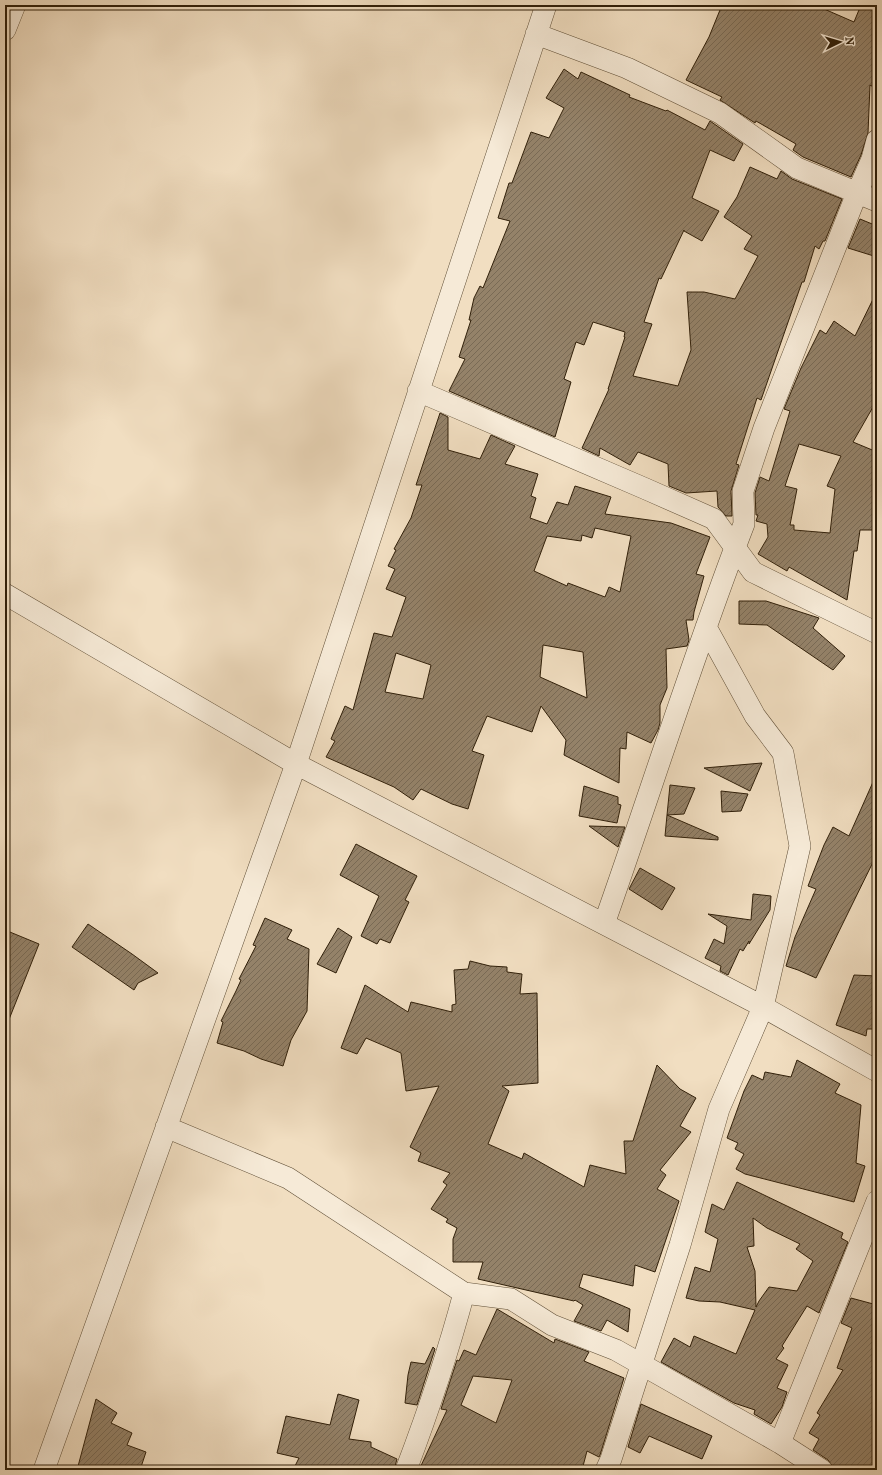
<svg xmlns="http://www.w3.org/2000/svg" width="882" height="1475" font-family="'IM FELL French Canon',serif">
<style>
.building{fill:url(#building-hatch);stroke:#301f09;fill-rule:evenodd}
.lines{fill:none;stroke-linecap:round;stroke-linejoin:round}
.street-casing{stroke:#604f37;stroke-width:22}
.street{stroke:#f6ead7;stroke-width:21}
</style>
<defs>
<pattern id="building-hatch" width="6" height="6" patternUnits="userSpaceOnUse"><rect width="6" height="6" fill="#948269"/><path d="M-1 1l2-2M0 6l6-6M5 7l2-2" fill="none" stroke="#796a55"/></pattern>
</defs>
<rect width="100%" height="100%" fill="#f1dec1"/>
<filter id="stains"><feTurbulence type="fractalNoise" baseFrequency=".005" numOctaves="4"/><feColorMatrix values="0 0 0 0 .2 0 0 0 0 .09 0 0 0 0 .02 0 0 0 .5 -.17"/></filter>
<radialGradient id="worn" r=".72"><stop offset=".6" stop-color="#630" stop-opacity="0"/><stop offset="1" stop-color="#630" stop-opacity=".3"/></radialGradient>
<!-- building -->
<path class="building" d="M 722,5 L 815,5 L 854,22 L 861,5 L 877,5 L 877,89 L 870,85 L 868,133 L 861,155 L 851,177 L 803,157 L 793,150 L 796,144 L 756,121 L 755,123 L 720,100 L 722,97 L 686,80 L 709,37 Z
M 564,69 L 578,79 L 581,72 L 630,95 L 629,97 L 666,111 L 667,110 L 705,130 L 710,121 L 743,144 L 734,161 L 710,150 L 692,198 L 719,211 L 702,241 L 684,231 L 684,230 L 661,279 L 659,278 L 644,322 L 652,324 L 633,376 L 678,386 L 691,350 L 687,292 L 704,292 L 735,299 L 758,256 L 744,249 L 752,236 L 724,217 L 737,197 L 750,167 L 777,179 L 781,171 L 792,179 L 842,199 L 825,241 L 823,241 L 819,249 L 815,246 L 804,282 L 802,282 L 761,400 L 757,398 L 736,464 L 739,465 L 731,491 L 732,516 L 726,516 L 718,507 L 717,491 L 686,493 L 669,486 L 668,464 L 638,452 L 630,465 L 600,448 L 599,456 L 582,448 L 609,389 L 608,389 L 625,337 L 624,337 L 625,332 L 593,322 L 584,345 L 576,342 L 564,379 L 571,382 L 555,437 L 449,391 L 465,359 L 459,357 L 471,320 L 469,320 L 474,298 L 480,286 L 483,288 L 510,221 L 498,218 L 509,183 L 512,183 L 531,132 L 549,138 L 564,108 L 546,98 Z
M 860,219 L 877,226 L 877,257 L 848,248 Z
M 877,291 L 877,400 L 853,442 L 877,452 L 877,502 L 875,508 L 875,530 L 860,530 L 857,551 L 854,551 L 847,600 L 789,567 L 787,571 L 758,554 L 768,537 L 767,524 L 756,521 L 758,515 L 756,515 L 755,493 L 760,477 L 769,481 L 790,411 L 784,409 L 801,368 L 820,330 L 826,334 L 834,321 L 855,336 ZM 799,444 L 841,456 L 827,486 L 835,489 L 830,533 L 794,530 L 794,525 L 790,525 L 797,489 L 785,486 Z
M 440,413 L 448,417 L 448,450 L 480,459 L 491,435 L 515,446 L 505,464 L 538,474 L 531,496 L 536,498 L 530,518 L 547,524 L 557,502 L 568,505 L 575,486 L 611,497 L 605,514 L 671,523 L 710,537 L 696,574 L 704,576 L 694,612 L 693,620 L 686,620 L 689,640 L 687,646 L 666,649 L 667,688 L 660,705 L 660,723 L 658,730 L 651,743 L 627,732 L 626,749 L 620,748 L 619,783 L 564,755 L 566,740 L 541,706 L 532,732 L 487,716 L 472,751 L 484,755 L 468,809 L 452,804 L 421,789 L 413,800 L 394,787 L 326,757 L 335,741 L 331,739 L 345,706 L 353,710 L 374,633 L 392,637 L 406,597 L 386,589 L 395,569 L 388,566 L 396,550 L 394,549 L 411,518 L 422,485 L 416,485 ZM 595,528 L 631,536 L 620,592 L 609,587 L 605,597 L 568,583 L 567,586 L 534,571 L 547,536 L 581,541 L 582,535 L 592,538 ZM 543,645 L 583,652 L 587,698 L 540,677 ZM 396,653 L 431,665 L 423,699 L 385,692 Z
M 739,601 L 766,601 L 819,618 L 813,628 L 845,656 L 833,670 L 767,625 L 739,624 Z
M 762,763 L 750,791 L 704,768 Z
M 877,773 L 877,854 L 816,978 L 798,970 L 786,966 L 795,937 L 816,889 L 808,886 L 824,845 L 833,827 L 849,836 Z
M 670,785 L 695,788 L 684,814 L 667,815 Z
M 584,786 L 618,797 L 618,804 L 621,805 L 617,823 L 579,816 Z
M 721,791 L 748,794 L 741,811 L 722,812 Z
M 667,815 L 718,837 L 718,840 L 665,836 Z
M 589,826 L 625,827 L 618,847 Z
M 356,844 L 417,876 L 405,900 L 409,902 L 390,943 L 380,939 L 377,944 L 361,936 L 379,896 L 340,875 Z
M 640,868 L 675,888 L 662,910 L 629,889 Z
M 753,894 L 771,896 L 770,910 L 749,944 L 749,941 L 743,951 L 740,949 L 728,975 L 720,971 L 721,966 L 705,958 L 714,939 L 724,944 L 727,926 L 708,914 L 751,920 Z
M 265,918 L 292,930 L 287,939 L 309,949 L 307,1011 L 291,1040 L 283,1066 L 261,1059 L 244,1051 L 217,1043 L 223,1022 L 221,1021 L 236,991 L 241,980 L 239,979 L 256,946 L 253,945 Z
M 88,924 L 132,954 L 158,973 L 138,983 L 134,990 L 72,947 Z
M 338,928 L 352,937 L 336,973 L 317,964 Z
M 5,930 L 39,944 L 6,1027 L 5,1027 Z
M 470,961 L 490,966 L 507,967 L 507,972 L 522,974 L 520,994 L 537,993 L 538,1083 L 502,1086 L 509,1091 L 488,1144 L 522,1159 L 524,1153 L 584,1187 L 590,1165 L 626,1174 L 624,1141 L 633,1141 L 657,1065 L 680,1089 L 696,1098 L 680,1126 L 691,1132 L 660,1170 L 666,1175 L 657,1189 L 679,1201 L 655,1272 L 635,1265 L 633,1286 L 583,1274 L 579,1287 L 630,1309 L 628,1332 L 607,1320 L 601,1331 L 574,1321 L 583,1305 L 575,1300 L 574,1301 L 478,1279 L 483,1262 L 453,1262 L 453,1239 L 457,1228 L 446,1222 L 448,1219 L 431,1209 L 447,1185 L 443,1182 L 450,1173 L 418,1161 L 421,1153 L 410,1147 L 439,1086 L 406,1091 L 401,1053 L 366,1038 L 357,1054 L 341,1048 L 365,985 L 408,1012 L 411,1002 L 452,1012 L 452,1005 L 456,1004 L 454,970 L 468,969 Z
M 854,975 L 877,976 L 877,1029 L 867,1029 L 866,1036 L 836,1025 Z
M 797,1060 L 840,1084 L 835,1093 L 861,1105 L 856,1163 L 865,1166 L 854,1202 L 745,1174 L 736,1169 L 744,1154 L 735,1149 L 738,1143 L 727,1138 L 744,1091 L 752,1075 L 763,1080 L 765,1072 L 791,1077 Z
M 737,1182 L 843,1233 L 841,1238 L 848,1242 L 819,1313 L 807,1306 L 782,1346 L 784,1348 L 776,1359 L 788,1365 L 777,1388 L 787,1392 L 782,1407 L 771,1424 L 754,1414 L 755,1410 L 734,1403 L 661,1362 L 674,1338 L 690,1347 L 694,1336 L 736,1354 L 755,1310 L 720,1302 L 699,1301 L 686,1298 L 695,1267 L 710,1272 L 718,1239 L 705,1232 L 712,1204 L 724,1210 ZM 753,1218 L 767,1228 L 800,1244 L 796,1249 L 813,1261 L 797,1291 L 769,1287 L 759,1301 L 756,1307 L 755,1271 L 747,1247 L 754,1246 Z
M 851,1298 L 877,1305 L 877,1470 L 839,1470 L 833,1467 L 828,1460 L 813,1450 L 819,1439 L 809,1433 L 820,1415 L 817,1413 L 843,1370 L 837,1368 L 852,1328 L 841,1323 Z
M 497,1309 L 554,1343 L 555,1339 L 589,1352 L 584,1361 L 624,1378 L 600,1455 L 599,1457 L 587,1451 L 582,1470 L 419,1470 L 447,1410 L 441,1409 L 457,1360 L 459,1361 L 464,1350 L 476,1355 ZM 473,1376 L 512,1380 L 496,1423 L 461,1405 Z
M 433,1347 L 435,1349 L 417,1405 L 405,1403 L 408,1375 L 411,1362 L 425,1364 Z
M 338,1394 L 359,1400 L 349,1439 L 371,1442 L 371,1447 L 397,1459 L 394,1470 L 293,1470 L 299,1458 L 277,1453 L 286,1416 L 330,1425 Z
M 96,1399 L 117,1413 L 111,1423 L 132,1433 L 127,1445 L 146,1452 L 140,1470 L 77,1470 Z
M 641,1404 L 712,1436 L 702,1459 L 649,1436 L 640,1453 L 628,1447 Z"/>
<g class="lines">
<defs>
<path id="street" d="M 5,30 L 15,5
M 536,34 L 627,68 L 720,113 L 797,168 L 877,201
M 418,391 L 646,489 L 714,519 L 753,572 L 877,633
M 5,594 L 296,764 L 758,1004 L 877,1071
M 604,924 C 651,791 693,656 744,524 L 743,491 L 764,428 L 857,193 L 872,159 L 877,140
M 166,1127 L 288,1178 L 464,1293 L 511,1299 L 552,1325 L 616,1350 L 780,1443 L 822,1470
M 780,1443 L 877,1201
M 44,1470 L 296,764 L 546,5
M 406,1470 C 428,1412 448,1353 464,1293
M 606,1470 L 611,1459 L 680,1245 L 719,1109 L 763,1007 L 800,846 L 783,753 L 755,716 L 706,627"/>
</defs>
<!-- street casing -->
<use href="#street" class="street-casing"/>
<!-- street -->
<use href="#street" class="street"/>
</g>
<!-- margin -->
<rect width="882" height="1475" fill="none" stroke="#f1dec1" stroke-width="20"/>
<rect x="6" y="6" width="870" height="1463" fill="none" stroke="#301f09" stroke-width="2"/>
<rect x="10" y="10" width="862" height="1455" fill="none" stroke="#301f09"/>
<!-- north arrow -->
<g transform="translate(840 42) rotate(85)" stroke="#f6ead7" stroke-width="3" paint-order="stroke">
<path d="M0-3L7 15L0 10L-7 15Z" fill="#301f09"/>
<text y="-6" font-size="11" font-weight="bold" text-anchor="middle" fill="#301f09">N</text>
</g>
<rect width="100%" height="100%" filter="url(#stains)"/>
<rect width="100%" height="100%" fill="url(#worn)"/>
</svg>
